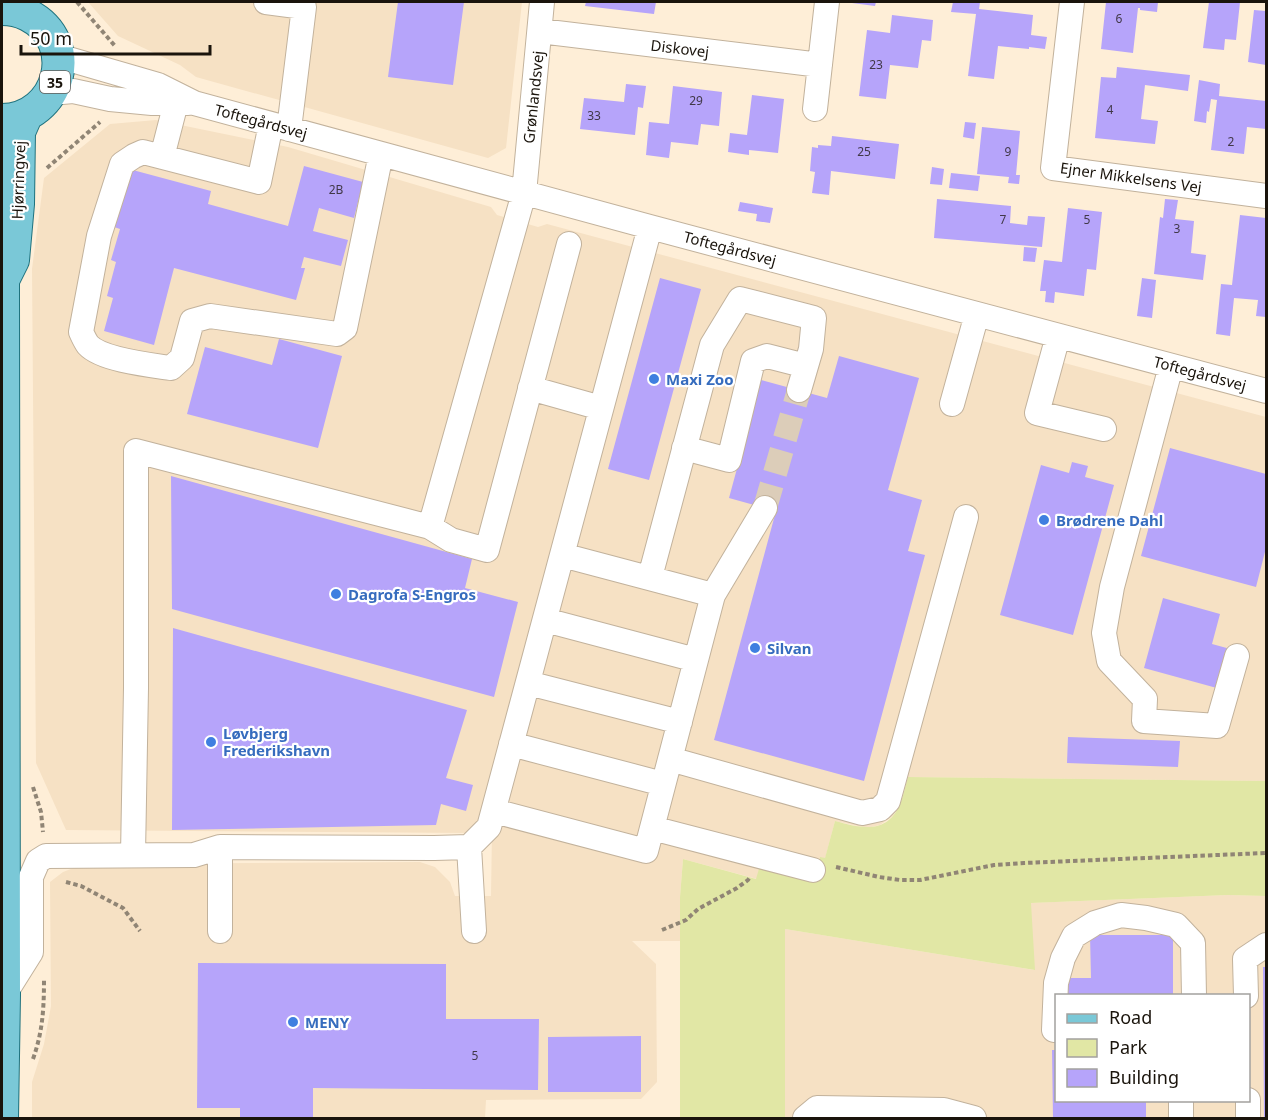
<svg xmlns="http://www.w3.org/2000/svg" width="1268" height="1120" font-family="'Noto Sans',sans-serif">
<style>
.built{fill:#f6e1c4;fill-rule:evenodd}
.green{fill:#e1e7a5}
.building{fill:#b6a4fa}
.lines{fill:none;stroke-linecap:round;stroke-linejoin:round}
.minor-tunnel{stroke:#dccdb9;stroke-width:24;stroke-dasharray:24 12;stroke-linecap:butt}
.minor-casing{stroke:#c2b29c;stroke-width:26}
.major-casing{stroke:#1f727e;stroke-width:34}
.path{stroke:#908575;stroke-width:4;stroke-dasharray:4.5 3;stroke-linecap:butt}
.minor{stroke:#fff;stroke-width:24}
.major{stroke:#7ac8d7;stroke-width:32}
.shop-dot{fill:#3f7fe0;stroke:#fff;stroke-width:2}
.labels{text-anchor:middle;dominant-baseline:central;stroke-width:4.5;stroke-linejoin:round;paint-order:stroke}
.number-label{font-size:12px;fill:#413848}
.shield{fill:#fff;stroke:#5f5a55;stroke-width:1.5}
.shield-label{font-size:14px;font-weight:bold;fill:#1a140c}
.street-label{font-size:15px;fill:#1a140c;stroke:#fff}
.shop-label{font-size:15px;font-weight:bold;fill:#366cbe;stroke:#fff;text-anchor:start}
</style>
<rect width="100%" height="100%" fill="#feeed7"/>
<!-- built -->
<path class="built" d="M 88,2 L 522,2 L 506,148 L 488,158 L 196,77 L 180,65 L 118,36 Z
M 156,120 L 288,147 L 491,207 L 497,215 L 538,227 L 547,224 L 1266,417 L 1266,781 L 908,777 L 900,804 L 893,816 L 880,825 L 867,828 L 835,821 L 825,859 L 820,858 L 815,877 L 761,863 L 757,879 L 683,859 L 680,897 L 680,941 L 632,941 L 656,964 L 657,1082 L 641,1099 L 486,1100 L 485,1118 L 32,1118 L 32,1082 L 44,1044 L 51,1006 L 50,882 L 63,872 L 84,864 L 420,862 L 435,867 L 450,882 L 455,896 L 491,896 L 492,831 L 469,833 L 66,830 L 36,763 L 32,269 L 44,178 L 110,124 Z
M 1228,895 L 1266,896 L 1266,1118 L 785,1118 L 785,929 L 1034,970 L 1030,903 ZM 1056,996 L 1248,996 L 1248,1100 L 1056,1100 Z"/>
<!-- green -->
<path class="green" d="M 908,777 L 1266,781 L 1266,896 L 1228,895 L 1031,903 L 1035,970 L 785,929 L 785,1118 L 680,1118 L 680,897 L 683,859 L 756,879 L 761,862 L 819,863 L 820,857 L 825,858 L 835,821 C 861,828 887,835 900,804 C 904,795 905,786 908,777 Z"/>
<!-- building -->
<path class="building" d="M 398,2 L 464,2 L 453,85 L 388,77 Z
M 586,2 L 656,2 L 654,14 L 585,6 Z
M 852,2 L 876,2 L 875,6 L 852,3 Z
M 953,2 L 980,2 L 979,9 L 1033,15 L 1031,35 L 1047,37 L 1045,49 L 1029,47 L 1029,49 L 998,46 L 994,79 L 968,76 L 976,14 L 951,12 Z
M 1106,2 L 1158,2 L 1157,12 L 1140,10 L 1140,8 L 1138,8 L 1133,53 L 1101,49 Z
M 1209,2 L 1240,2 L 1236,40 L 1225,39 L 1224,50 L 1203,48 Z
M 1254,10 L 1266,11 L 1266,65 L 1248,62 Z
M 892,15 L 933,20 L 931,41 L 922,40 L 918,68 L 890,65 L 886,99 L 859,96 L 867,30 L 890,33 Z
M 1117,67 L 1190,75 L 1188,91 L 1145,85 L 1141,119 L 1158,121 L 1155,144 L 1095,138 L 1101,77 L 1116,78 Z
M 1199,80 L 1220,84 L 1219,96 L 1266,101 L 1266,129 L 1247,127 L 1244,154 L 1211,150 L 1217,100 L 1211,99 L 1209,112 L 1207,111 L 1206,123 L 1194,121 Z
M 626,84 L 646,86 L 643,108 L 638,107 L 635,135 L 580,129 L 584,98 L 624,102 Z
M 673,86 L 722,92 L 719,126 L 701,124 L 698,145 L 671,142 L 669,158 L 646,155 L 649,122 L 669,124 Z
M 752,95 L 784,99 L 778,153 L 749,150 L 749,155 L 728,152 L 730,133 L 747,135 Z
M 965,122 L 976,123 L 974,139 L 963,137 Z
M 982,127 L 1020,131 L 1016,175 L 1020,175 L 1019,184 L 1008,183 L 1009,177 L 977,174 Z
M 832,136 L 899,144 L 895,179 L 831,171 L 829,195 L 812,193 L 815,172 L 810,171 L 812,147 L 818,148 L 818,145 L 831,146 Z
M 304,166 L 363,182 L 354,218 L 319,208 L 313,231 L 348,240 L 341,266 L 304,257 L 301,268 L 305,268 L 296,300 L 174,268 L 154,345 L 104,331 L 113,298 L 107,296 L 116,262 L 111,260 L 120,229 L 114,227 L 129,169 L 211,191 L 208,204 L 288,226 Z
M 932,167 L 944,169 L 942,185 L 930,184 Z
M 951,173 L 980,176 L 978,191 L 949,188 Z
M 937,199 L 1011,206 L 1010,223 L 1027,225 L 1028,216 L 1045,217 L 1042,247 L 934,238 Z
M 1165,199 L 1178,200 L 1175,219 L 1194,221 L 1191,253 L 1206,255 L 1203,280 L 1154,274 L 1160,217 L 1163,218 Z
M 740,202 L 773,208 L 770,223 L 756,221 L 757,214 L 738,211 Z
M 1068,208 L 1102,212 L 1096,270 L 1087,269 L 1084,296 L 1055,292 L 1054,303 L 1045,302 L 1046,291 L 1040,291 L 1044,260 L 1062,262 Z
M 1240,215 L 1266,218 L 1266,317 L 1256,316 L 1258,300 L 1234,298 L 1230,336 L 1216,334 L 1221,284 L 1232,285 Z
M 1024,247 L 1037,248 L 1035,262 L 1023,261 Z
M 660,278 L 701,289 L 649,480 L 608,469 Z
M 1142,278 L 1156,280 L 1152,318 L 1137,316 Z
M 279,339 L 342,356 L 318,448 L 187,414 L 205,347 L 272,365 Z
M 839,356 L 919,378 L 888,490 L 922,500 L 908,551 L 925,555 L 864,781 L 714,740 L 776,511 L 729,498 L 761,380 L 827,398 Z
M 1170,448 L 1266,474 L 1266,548 L 1256,587 L 1141,556 Z
M 1072,462 L 1088,466 L 1085,477 L 1114,485 L 1073,635 L 1000,615 L 1041,465 L 1069,473 Z
M 171,476 L 472,559 L 465,588 L 518,602 L 494,697 L 172,609 Z
M 1163,598 L 1220,614 L 1212,644 L 1234,650 L 1224,690 L 1144,668 Z
M 173,628 L 467,710 L 446,778 L 473,785 L 466,811 L 441,804 L 436,825 L 172,830 Z
M 1068,737 L 1180,741 L 1178,767 L 1067,763 Z
M 1090,935 L 1173,935 L 1173,996 L 1068,996 L 1068,978 L 1091,978 Z
M 198,963 L 446,964 L 446,1019 L 539,1019 L 538,1090 L 313,1088 L 313,1118 L 240,1118 L 240,1108 L 197,1108 Z
M 1263,967 L 1266,967 L 1266,1118 L 1264,1118 Z
M 641,1036 L 641,1092 L 548,1092 L 548,1037 Z
M 1052,1050 L 1056,1050 L 1056,1100 L 1146,1100 L 1146,1118 L 1053,1118 Z"/>
<g class="lines">
<!-- minor-tunnel -->
<path class="minor-tunnel" d="M 765,508 L 799,390"/>
<defs>
<path id="minor" d="M 266,2 L 304,7 L 289,129
M 1072,2 L 1053,168 L 1266,196
M 540,31 L 820,65
M 58,56 L 158,85 L 194,103 L 650,227 L 1266,391
M 51,93 L 73,91 L 110,99 L 152,103 L 188,103
M 815,109 L 827,2
M 271,124 L 259,182 L 143,152 L 134,156 L 122,164 L 99,236 L 81,332 C 83,336 85,341 88,345 C 102,360 150,365 171,368 L 182,358 L 192,321 L 210,316 L 337,334 L 345,328 L 381,154
M 162,157 L 178,95
M 1058,336 L 1037,413 L 1104,429
M 1171,366 L 1112,587 L 1104,633 L 1109,661 L 1145,699 L 1144,721 L 1217,726 L 1237,656
M 530,388 L 601,408
M 952,404 L 977,314
M 684,448 L 729,460 L 753,361 L 767,356 L 806,366
M 430,527 L 524,193 L 542,2
M 650,577 L 712,345 L 740,299 L 814,318 L 811,349 L 799,390
M 713,595 L 765,508
M 545,620 L 696,660
M 528,683 L 680,722
M 511,744 L 663,784
M 670,759 L 862,813 L 880,809 L 888,801 L 966,517
M 494,811 L 646,851 L 652,828 L 713,595 L 562,555
M 652,828 L 813,870
M 469,847 L 474,931
M 133,855 L 136,688 L 136,451 L 430,527 L 451,540 L 487,550 L 569,244
M 220,931 L 220,847
M 4,995 L 31,952 L 31,877 L 38,861 L 46,856 L 194,855 L 220,847 L 434,848 L 469,847 L 489,827 L 650,227
M 1246,996 L 1245,959 L 1266,945
M 1054,1030 L 1056,983 L 1063,958 L 1074,936 L 1095,923 L 1121,915 L 1146,918 L 1176,925 L 1193,943 L 1194,996
M 1181,1100 L 1181,1118
M 1248,1100 L 1248,1118
M 805,1118 L 817,1108 L 944,1110 L 974,1118"/>
<path id="major" d="M 2,9 C 11,9 20,11 28,15 C 81,42 60,119 2,120
M 2,275 L 3,280 L 3,301 L 4,995 L 2,1118
M 3,280 L 13,260 L 18,204 L 19,132 L 26,116"/>
</defs>
<!-- minor casing -->
<use href="#minor" class="minor-casing"/>
<!-- major casing -->
<use href="#major" class="major-casing"/>
<!-- path -->
<path class="path" d="M 77,2 L 115,46
M 47,168 L 100,122
M 33,787 L 41,812 L 43,832
M 836,867 L 879,877 L 900,880 L 920,880 L 994,865 L 1024,863 L 1266,853
M 66,882 L 81,886 L 123,908 L 140,931
M 662,930 L 686,920 L 698,909 L 737,888 L 748,880 L 750,877
M 33,1059 C 43,1031 44,1007 44,978"/>
<!-- minor -->
<use href="#minor" class="minor"/>
<!-- major -->
<use href="#major" class="major"/>
</g>
<!-- markers -->
<g class="shop-dot">
<circle cx="654" cy="379" r="6"/>
<circle cx="1044" cy="520" r="6"/>
<circle cx="336" cy="594" r="6"/>
<circle cx="755" cy="648" r="6"/>
<circle cx="211" cy="742" r="6"/>
<circle cx="293" cy="1022" r="6"/>
</g>
<g class="labels">
<!-- number labels -->
<g class="number-label">
<text x="1119" y="18">6</text>
<text x="876" y="64">23</text>
<text x="696" y="100">29</text>
<text x="1110" y="109">4</text>
<text x="594" y="115">33</text>
<text x="1231" y="141">2</text>
<text x="864" y="151">25</text>
<text x="1008" y="151">9</text>
<text x="336" y="189">2B</text>
<text x="1003" y="219">7</text>
<text x="1087" y="219">5</text>
<text x="1177" y="228">3</text>
<text x="475" y="1055">5</text>
</g>
<!-- shield labels -->
<rect class="shield" x="40" y="71" width="30" height="22" rx="4.5"/>
<g class="shield-label">
<text x="55" y="82">35</text>
</g>
<!-- street labels -->
<g class="street-label">
<text transform="translate(680 48) rotate(7)">Diskovej</text>
<text transform="translate(533 97) rotate(-84)">Grønlandsvej</text>
<text transform="translate(261 121) rotate(15)">Toftegårdsvej</text>
<text transform="translate(1131 177) rotate(8)">Ejner Mikkelsens Vej</text>
<text transform="translate(18 180) rotate(-88)">Hjørringvej</text>
<text transform="translate(730 248) rotate(15)">Toftegårdsvej</text>
<text transform="translate(1200 373) rotate(15)">Toftegårdsvej</text>
</g>
<!-- shop labels -->
<g class="shop-label">
<text x="666" y="379">Maxi Zoo</text>
<text x="1056" y="520">Brødrene Dahl</text>
<text x="348" y="594">Dagrofa S-Engros</text>
<text x="767" y="648">Silvan</text>
<text x="223" y="733">Løvbjerg<tspan x="223" dy="17">Frederikshavn</tspan></text>
<text x="305" y="1022">MENY</text>
</g>
</g>
<!-- border -->
<rect width="1268" height="1120" fill="none" stroke="#1a140c" stroke-width="6"/>
<!-- legend -->
<rect x="1055" y="994" width="195" height="108" fill="#ffffff" stroke="#a3a19e" stroke-width="1.5"/>
<rect x="1067" y="1014" width="30" height="9" fill="#7ac8d7" stroke="#a3a19e" stroke-width="1.5"/>
<text x="1109" y="1024" font-size="18" fill="#1a140c">Road</text>
<rect x="1067" y="1039" width="30" height="18" fill="#e1e7a5" stroke="#a3a19e" stroke-width="1.5"/>
<text x="1109" y="1054" font-size="18" fill="#1a140c">Park</text>
<rect x="1067" y="1069" width="30" height="18" fill="#b6a4fa" stroke="#a3a19e" stroke-width="1.5"/>
<text x="1109" y="1084" font-size="18" fill="#1a140c">Building</text>
<!-- scale -->
<path d="M21 45v9h189v-9" fill="none" stroke="#1a140c" stroke-width="3"/>
<text x="30" y="45" font-size="18" fill="#1a140c" stroke="#ffffff" stroke-width="4.5" paint-order="stroke">50 m</text>
</svg>
